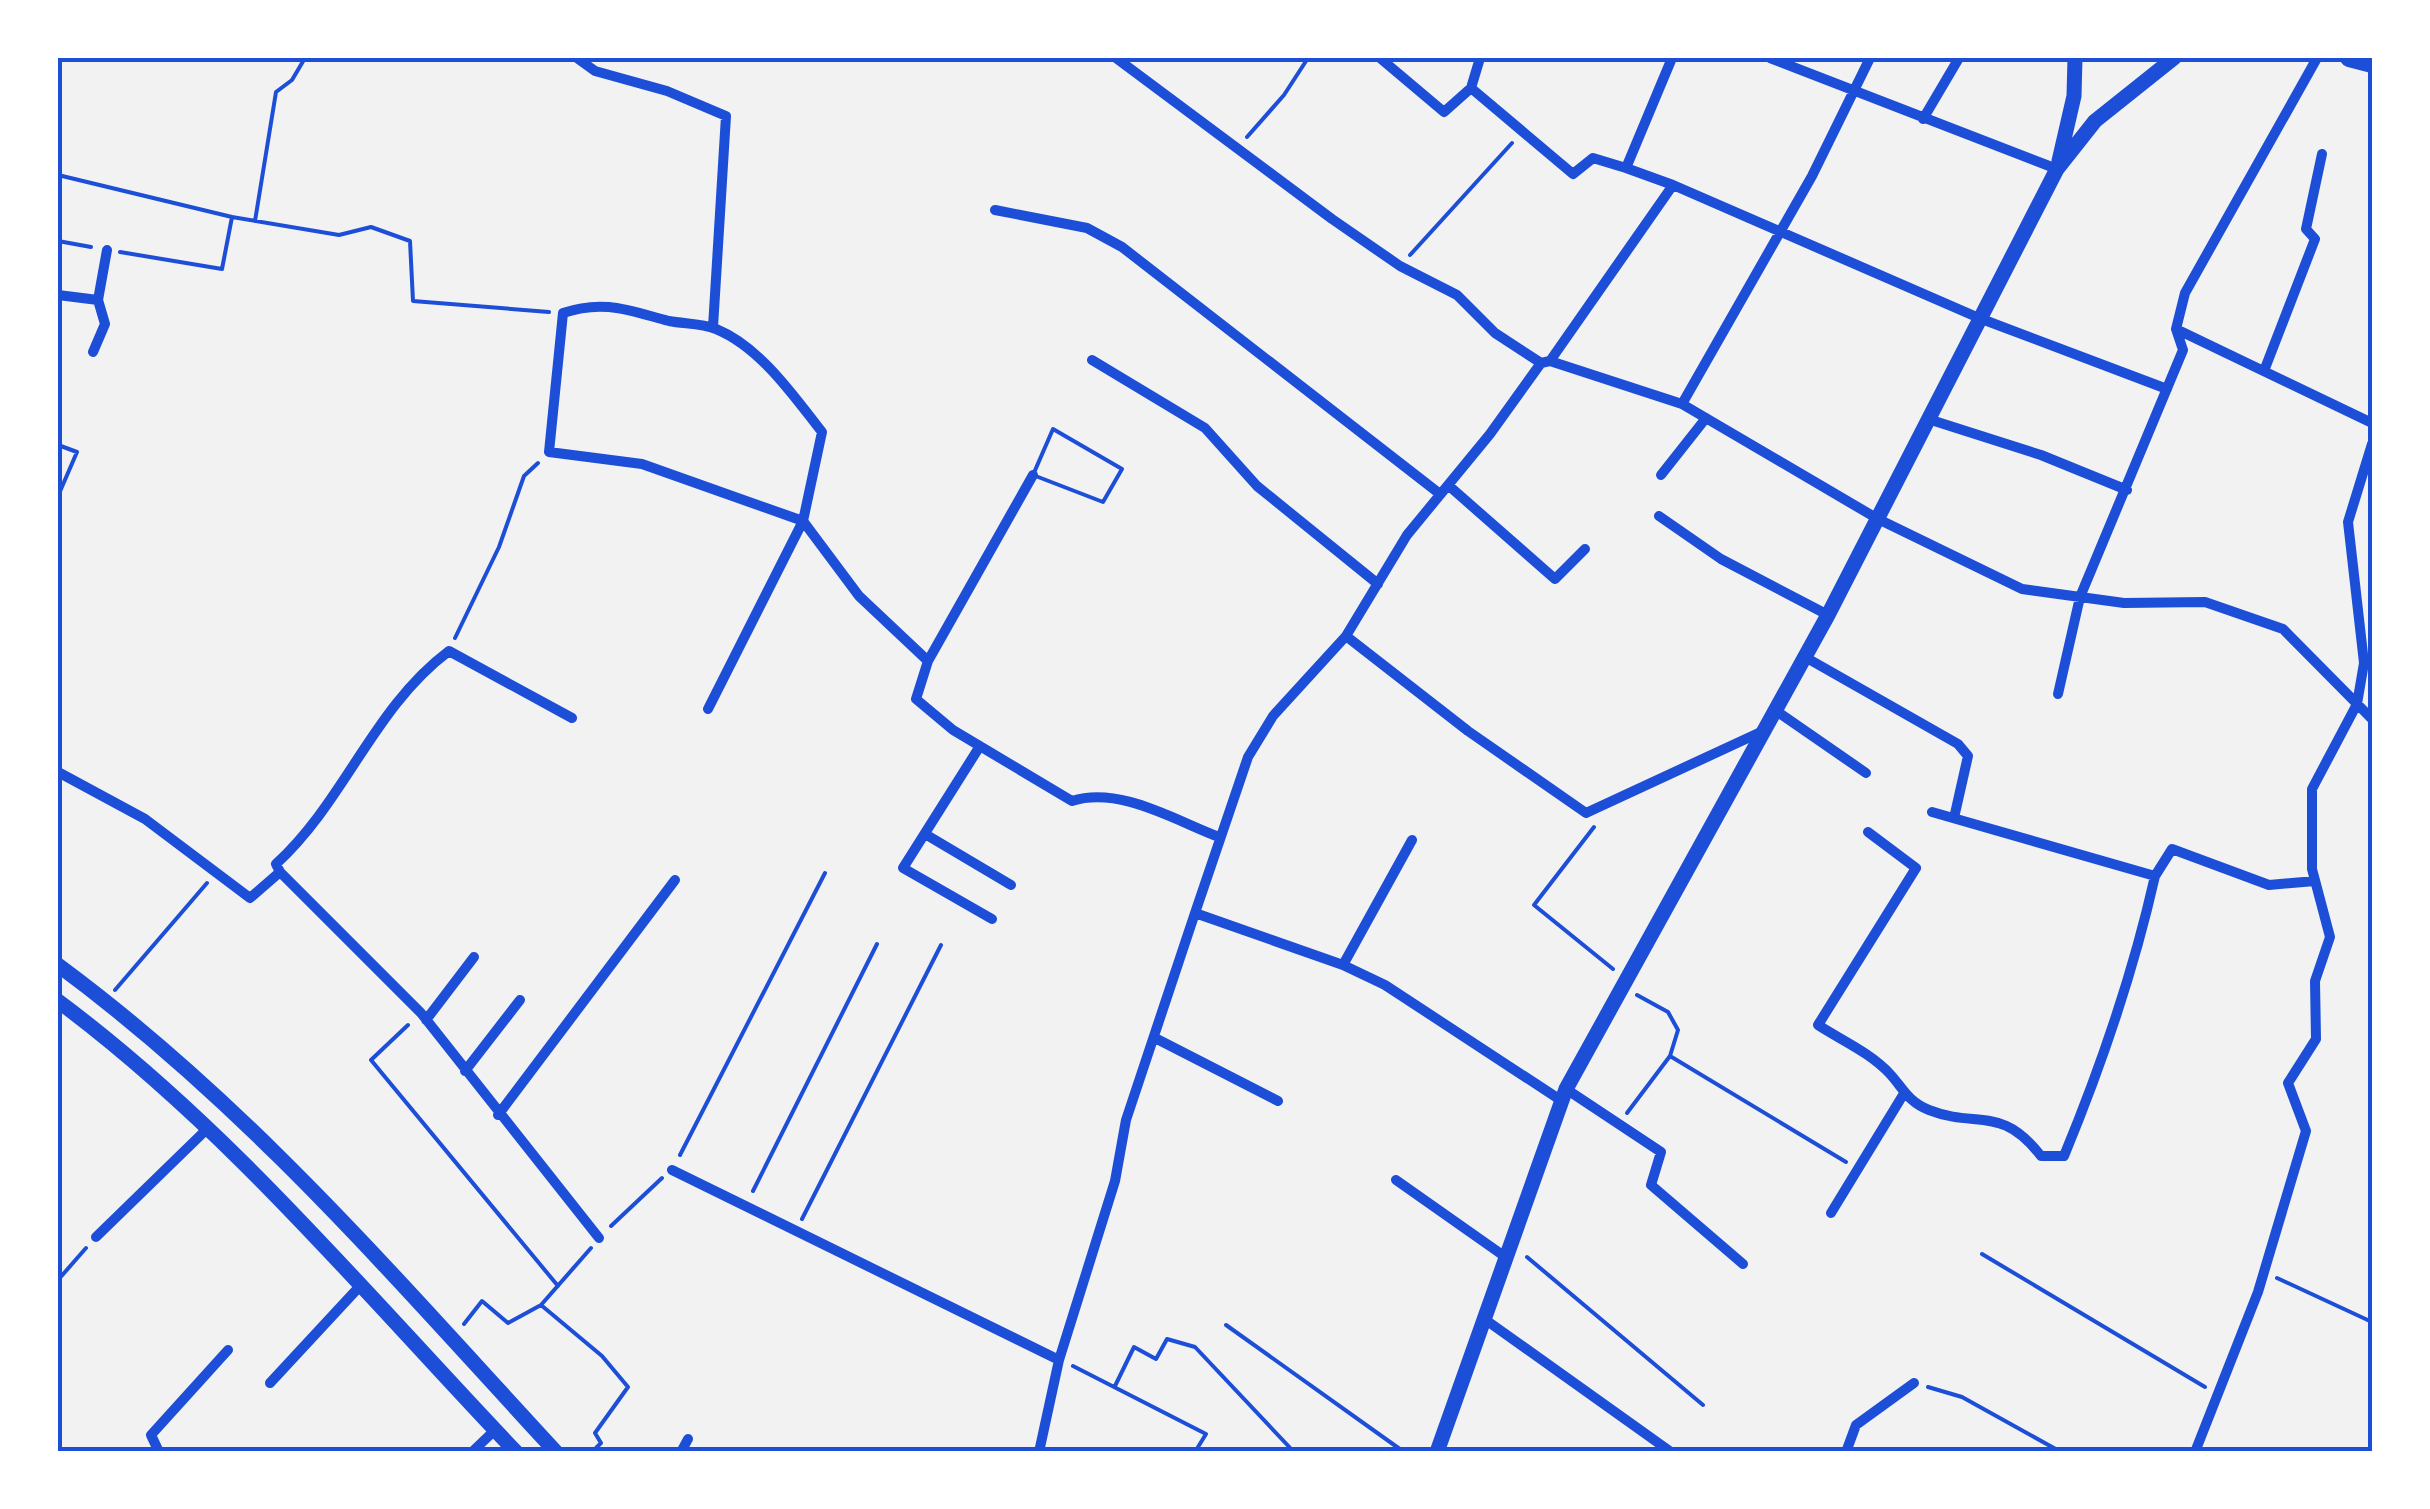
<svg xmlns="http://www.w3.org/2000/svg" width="2430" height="1509" font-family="Barlow,sans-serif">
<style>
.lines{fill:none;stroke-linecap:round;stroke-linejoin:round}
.path{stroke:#1d4ed8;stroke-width:4}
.minor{stroke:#1d4ed8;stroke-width:10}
.secondary{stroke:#1d4ed8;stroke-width:15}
.primary{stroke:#1d4ed8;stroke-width:18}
.neatline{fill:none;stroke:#1d4ed8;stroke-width:4}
</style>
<rect width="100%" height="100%" fill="#f2f2f2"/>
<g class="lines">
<!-- path -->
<path class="path" d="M 1247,137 L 1284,95 L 1308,58
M 58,175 L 232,217
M 255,221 L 276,92 L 292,80 L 305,58
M 58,241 L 91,247
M 120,252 L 222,269 L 232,217 L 339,235 L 371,227 L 410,241 L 413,301 L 549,312
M 1410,255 L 1512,143
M 1053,429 L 1122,469 L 1103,502 L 1033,475 Z
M 58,445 L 77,452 L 58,496
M 455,638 L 499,547 L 524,476 L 538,463
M 1594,827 L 1534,905 L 1613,969
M 115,990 L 207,883
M 408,1025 L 371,1060 L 558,1286
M 1670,1056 L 1846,1162
M 1627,1113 L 1670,1056 L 1678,1030 L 1668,1012 L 1637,995
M 680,1155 L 825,873
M 753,1191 L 877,944
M 802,1219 L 941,945
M 611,1226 L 662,1178
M 591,1248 L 541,1305 L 602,1356 L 628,1387 L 595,1433 L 601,1443 L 592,1452
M 1982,1254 L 2205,1387
M 1527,1257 L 1703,1405
M 2277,1278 L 2372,1322
M 58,1280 L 86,1248
M 464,1324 L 482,1301 L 508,1323 L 541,1305
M 1226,1325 L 1404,1452
M 1073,1366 L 1206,1434 L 1195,1452
M 1115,1386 L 1134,1347 L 1156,1359 L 1167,1339 L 1195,1347 L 1294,1452
M 1928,1387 L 1962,1397 L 2061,1452"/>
<!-- minor -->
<path class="minor" d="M 577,58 L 595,71 L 667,91 L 726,116 L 713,327
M 1116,58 L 1332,219 L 1400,266 L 1457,295 L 1495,333 L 1541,363
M 1380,58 L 1444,112 L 1471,88
M 1480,58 L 1471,88 L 1573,174 L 1593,158 L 1626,168
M 1672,58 L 1626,168 L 1673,185
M 1770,58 L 2057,169
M 1923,119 L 1959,58
M 995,210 L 1087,228 L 1122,247 L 1440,494
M 58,295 L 98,300 L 107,250
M 2176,329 L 2185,293 L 2317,58
M 2176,329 L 2372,423
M 93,352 L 105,324 L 98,300
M 1092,360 L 1205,428 L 1257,486 L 1378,584
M 1550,361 L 1682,404 L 1878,519 L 2022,589 L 2124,603 L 2205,602 L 2283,629 L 2372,719
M 2264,371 L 2315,239 L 2306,229 L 2322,154
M 1682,404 L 1812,176 L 1870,58
M 1928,419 L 2041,455 L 2127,490
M 1661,475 L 1706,418
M 1448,485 L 1555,579 L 1585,549
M 1659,516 L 1721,559 L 1828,615
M 1346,636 L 1273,716 L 1248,757 L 1195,913 L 1343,965 L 1385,985 L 1562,1101
M 1805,657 L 1958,744 L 1968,756 L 1954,818
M 928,661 L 1033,475
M 2058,694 L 2080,597 L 2183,350 L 2176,329
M 708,709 L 803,521 L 642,464 L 549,452 L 563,313 C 604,299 630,311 669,321 C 684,324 701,323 716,329 C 760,347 793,395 822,432 L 803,521 L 859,596 L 928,661 L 916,699 L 953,730 L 1072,801 C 1120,786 1174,820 1219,837
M 1775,710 L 1866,773
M 1763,731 L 1586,813 L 1468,731 L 1346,636 L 1407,535 L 1490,434 L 1541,363 L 1550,361 L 1673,185 L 1979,318 L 2167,389
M 980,746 L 903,868 L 992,919
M 58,772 L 145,819 L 250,898 L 280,872 L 421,1013 L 599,1238
M 1932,812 L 2155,876 L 2172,849 L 2269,885 L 2315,881
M 1868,832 L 1916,868 L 1818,1025 C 1841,1040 1871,1053 1890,1074 C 1903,1088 1908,1102 1929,1110 C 1977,1129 2001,1104 2041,1156 L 2064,1156 C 2102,1064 2133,974 2155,876
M 925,834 L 1011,885
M 280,872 L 276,864 C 345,801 373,708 449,651 L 572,718
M 1343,965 L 1412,840
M 426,1020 L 474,957
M 1155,1038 L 1278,1101
M 465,1071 L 520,1000
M 1566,1089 L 1661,1152 L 1651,1185 L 1743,1264
M 498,1115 L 675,880
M 672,1170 L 1059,1360
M 1396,1180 L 1504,1256
M 1831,1213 L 1903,1095
M 96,1237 L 208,1128
M 1483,1318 L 1671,1452
M 270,1383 L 360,1286
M 159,1452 L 151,1435 L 228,1350
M 472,1452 L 495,1430
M 681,1452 L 688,1439
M 1039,1452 L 1059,1360 L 1115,1181 L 1126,1120 L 1195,913
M 1846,1452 L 1856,1425 L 1914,1383
M 2195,1452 L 2258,1292 L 2306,1131 L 2288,1083 L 2316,1039 L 2315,981 L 2330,937 L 2312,869 L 2312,789 L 2357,704 L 2364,663 L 2348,522 L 2372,444"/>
<!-- secondary -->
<path class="secondary" d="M 2059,161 L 2074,96 L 2075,58
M 58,965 C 249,1106 395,1278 556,1452
M 58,1001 C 230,1129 368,1297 516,1452
M 1437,1452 L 1566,1089 L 1828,615 L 2057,169 L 2095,121 L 2174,58"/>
<!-- primary -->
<path class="primary" d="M 2349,58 L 2372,64"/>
</g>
<!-- border -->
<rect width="2430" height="1509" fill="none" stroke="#ffffff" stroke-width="120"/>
<rect x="60" y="60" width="2310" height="1389" class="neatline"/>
</svg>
